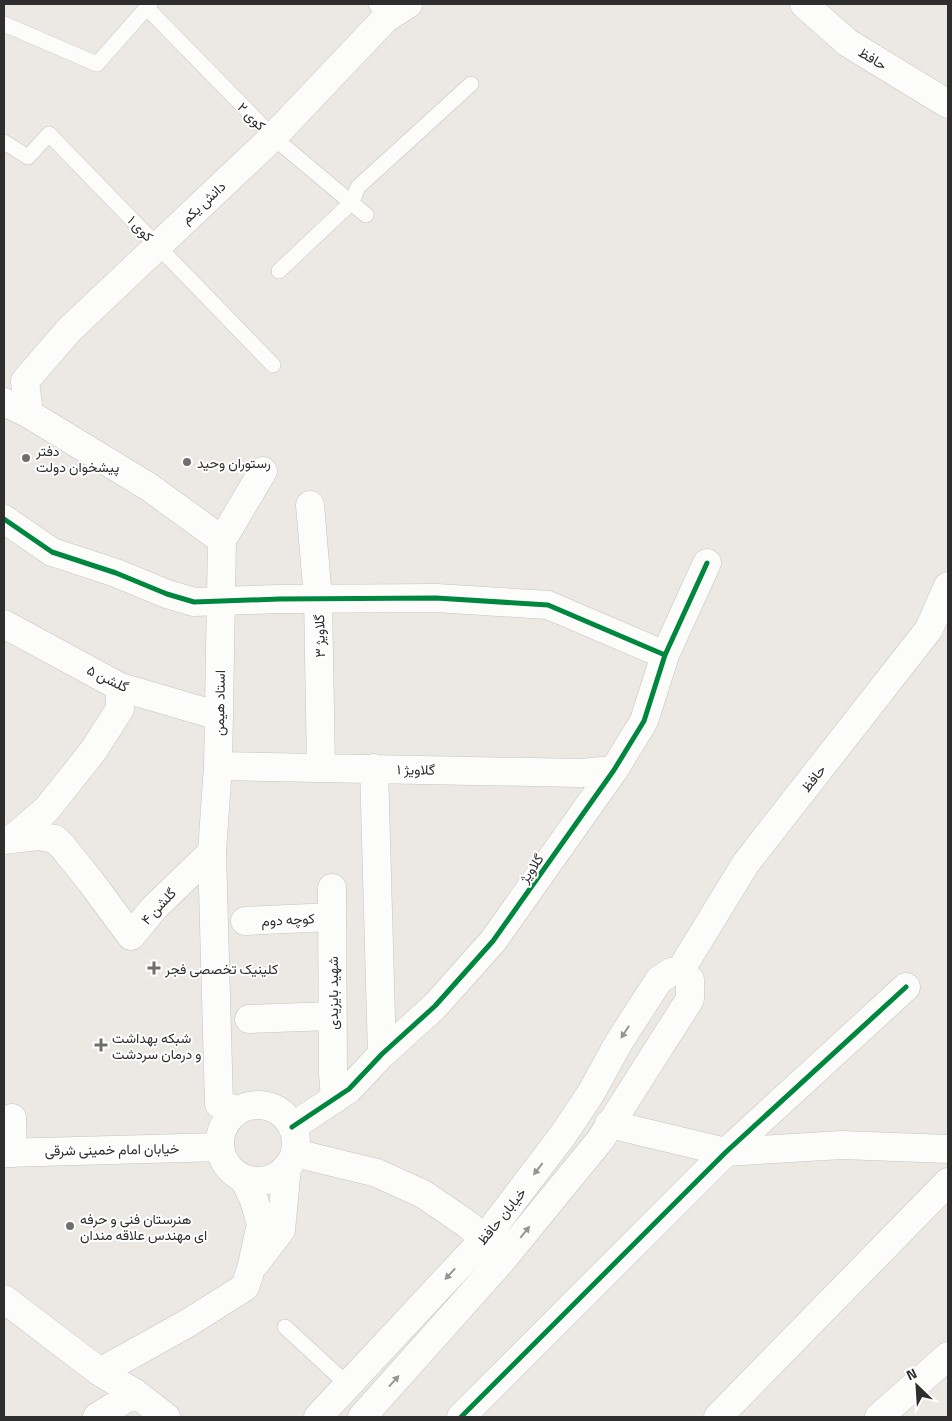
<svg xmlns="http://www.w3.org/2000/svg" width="952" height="1421" font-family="'Titillium Web',Vazirmatn,sans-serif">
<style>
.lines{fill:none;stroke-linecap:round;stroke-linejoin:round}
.service-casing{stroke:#c5c4c5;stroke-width:16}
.minor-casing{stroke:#c5c4c5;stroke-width:29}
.tertiary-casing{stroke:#c5c4c5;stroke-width:29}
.secondary-casing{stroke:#c5c4c5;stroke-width:29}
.service{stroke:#fcfcfb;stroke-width:15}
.minor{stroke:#fcfcfb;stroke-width:28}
.tertiary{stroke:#fcfcfb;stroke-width:28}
.secondary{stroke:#fcfcfb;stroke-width:28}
.cycleway-casing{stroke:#fff;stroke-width:8}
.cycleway{stroke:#00873e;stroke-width:5}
.oneway{fill:#959594}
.poi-dot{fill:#706f6e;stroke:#fff;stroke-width:2}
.labels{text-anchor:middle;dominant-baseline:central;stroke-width:4;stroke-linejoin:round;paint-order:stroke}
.street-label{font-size:14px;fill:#2e2e2e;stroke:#fff}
.poi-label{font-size:14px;fill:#2e2e2e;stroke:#fff;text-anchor:start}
</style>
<rect width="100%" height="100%" fill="#ece8e4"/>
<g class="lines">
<defs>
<path id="service" d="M 376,4 L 385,19
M 147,8 L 273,137 L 366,215
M 4,24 L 97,64 L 150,4
M 4,142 L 28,157 L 49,134 L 273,365
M 279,271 L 352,202 L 358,187 L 471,84
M 285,1327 L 348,1385"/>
<path id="minor" d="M 29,414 L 25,381 L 69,330 L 273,137 L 385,19 L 408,4
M 310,505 L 318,598 L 321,768
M 4,519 L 52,552 L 116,573 L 167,594 L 194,602 L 279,599 L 436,598 L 548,605 L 665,655
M 222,540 L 263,471
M 4,624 L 120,687 L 219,716
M 218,766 L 580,773 L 614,770
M 374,768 L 382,1054
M 12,839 L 47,809 L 93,751 L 120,709 L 120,687
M 4,840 L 38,836 L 55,839 L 63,847 L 91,882 L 131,936 L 154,908 L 212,852
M 332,888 L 333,1074 L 335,1099
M 245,921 L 332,917
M 249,1019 L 332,1016
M 12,1118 L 13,1153
M 609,1124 L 726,1152 L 842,1145 L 948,1149
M 292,1127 L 349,1089 L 382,1054 L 435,1006 L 493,941 L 614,770 L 644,721 L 665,655 L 707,563
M 255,1264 L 281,1230 L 287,1167
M 4,1299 L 100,1372 L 135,1393 L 166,1417
M 100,1372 L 188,1323 L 245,1287 L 251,1269 L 261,1224 L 254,1200 L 244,1179
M 97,1417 L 135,1393
M 461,1417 L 726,1152 L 906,987
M 718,1417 L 948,1182"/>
<path id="tertiary" d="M 879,1417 L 948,1356"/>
<path id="secondary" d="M 804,4 L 848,43 L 948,104
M 4,402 L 29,414 L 149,487 L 222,540 L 218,766 L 212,852 L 219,1104 L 238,1110
M 680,971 L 746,863 L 929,629 L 948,586
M220 1143a38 38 0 1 1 76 0a38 38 0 1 1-76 0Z
M 4,1153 L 220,1147
M 295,1153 L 377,1173 L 423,1194 L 467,1224 L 484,1239 L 496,1251
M 318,1417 L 484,1239 L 563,1135 L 591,1093 L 619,1042 L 659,980 L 671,972 L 680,971 L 690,980 L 690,999 L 601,1139 L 503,1259 L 362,1417"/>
</defs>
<!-- service casing -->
<use href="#service" class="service-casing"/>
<!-- minor casing -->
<use href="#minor" class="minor-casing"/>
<!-- tertiary casing -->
<use href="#tertiary" class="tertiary-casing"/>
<!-- secondary casing -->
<use href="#secondary" class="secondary-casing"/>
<!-- service -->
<use href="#service" class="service"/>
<!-- minor -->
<use href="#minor" class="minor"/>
<!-- tertiary -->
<use href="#tertiary" class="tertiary"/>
<!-- secondary -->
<use href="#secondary" class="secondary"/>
<defs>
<path id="cycleway" d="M 4,519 L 52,552 L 116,573 L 167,594 L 194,602 L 279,599 L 436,598 L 548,605 L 665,655
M 292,1127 L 349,1089 L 382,1054 L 435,1006 L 493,941 L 614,770 L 644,721 L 665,655 L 707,563
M 461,1417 L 726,1152 L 906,987"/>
</defs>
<!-- cycleway casing -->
<use href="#cycleway" class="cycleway-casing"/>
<!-- cycleway -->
<use href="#cycleway" class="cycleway"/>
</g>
<!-- one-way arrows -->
<defs><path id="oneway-solid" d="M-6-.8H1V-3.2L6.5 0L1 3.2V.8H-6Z" transform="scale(1.25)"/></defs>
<g class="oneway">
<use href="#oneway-solid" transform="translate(625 1032) rotate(123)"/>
<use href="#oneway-solid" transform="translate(538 1169) rotate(128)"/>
<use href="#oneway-solid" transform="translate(525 1232) rotate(-51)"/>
<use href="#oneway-solid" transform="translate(450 1274) rotate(133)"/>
<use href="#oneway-solid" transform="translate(394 1381) rotate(-48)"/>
</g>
<!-- markers -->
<g class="poi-dot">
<circle cx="26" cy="458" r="5"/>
<circle cx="187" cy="462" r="5"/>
<path d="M151.5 960.5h5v5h5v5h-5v5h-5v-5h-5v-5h5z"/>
<path d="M98.5 1037.5h5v5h5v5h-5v5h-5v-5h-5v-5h5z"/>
<circle cx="70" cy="1226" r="5"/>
</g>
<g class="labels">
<!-- street labels -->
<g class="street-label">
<text transform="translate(873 58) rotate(31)">حافظ</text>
<text transform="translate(252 116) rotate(45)">کوی ۲</text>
<text transform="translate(203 202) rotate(-43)">دانش یکم</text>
<text transform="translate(141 228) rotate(46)">کوی ۱</text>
<text transform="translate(319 636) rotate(-91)">گلاویژ ۳</text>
<text transform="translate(108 678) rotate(26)">گلشن ۵</text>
<text transform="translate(219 703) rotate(-89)">استاد هیمن</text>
<text transform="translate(416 769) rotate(1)">گلاویژ ۱</text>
<text transform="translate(813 778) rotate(-52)">حافظ</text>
<text transform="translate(531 868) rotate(-55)">گلاویژ</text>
<text transform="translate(158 906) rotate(-47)">گلشن ۴</text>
<text transform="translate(288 919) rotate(-3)">کوچه دوم</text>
<text transform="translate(332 993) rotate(-90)">شهید بایزیدی</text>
<text transform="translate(112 1149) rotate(-1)">خیابان امام خمینی شرقی</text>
<text transform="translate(501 1216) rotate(-51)">خیابان حافظ</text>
</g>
<!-- poi labels -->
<g class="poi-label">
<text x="36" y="450">دفتر<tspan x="36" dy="16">پیشخوان دولت</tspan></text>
<text x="197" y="462">رستوران وحید</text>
<text x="165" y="968">کلینیک تخصصی فجر</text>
<text x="112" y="1037">شبکه بهداشت<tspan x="112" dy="16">و درمان سردشت</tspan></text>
<text x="80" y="1218">هنرستان فنی و حرفه<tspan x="80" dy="16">ای مهندس علاقه مندان</tspan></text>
</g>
</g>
<!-- border -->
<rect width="952" height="1421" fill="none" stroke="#2e2e2e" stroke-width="10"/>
<!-- north arrow -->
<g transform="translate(917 1386) rotate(335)" stroke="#ffffff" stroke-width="4" paint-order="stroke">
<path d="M0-4L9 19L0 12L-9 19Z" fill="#2e2e2e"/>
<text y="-8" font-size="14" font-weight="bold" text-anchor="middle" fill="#2e2e2e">N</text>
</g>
</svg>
